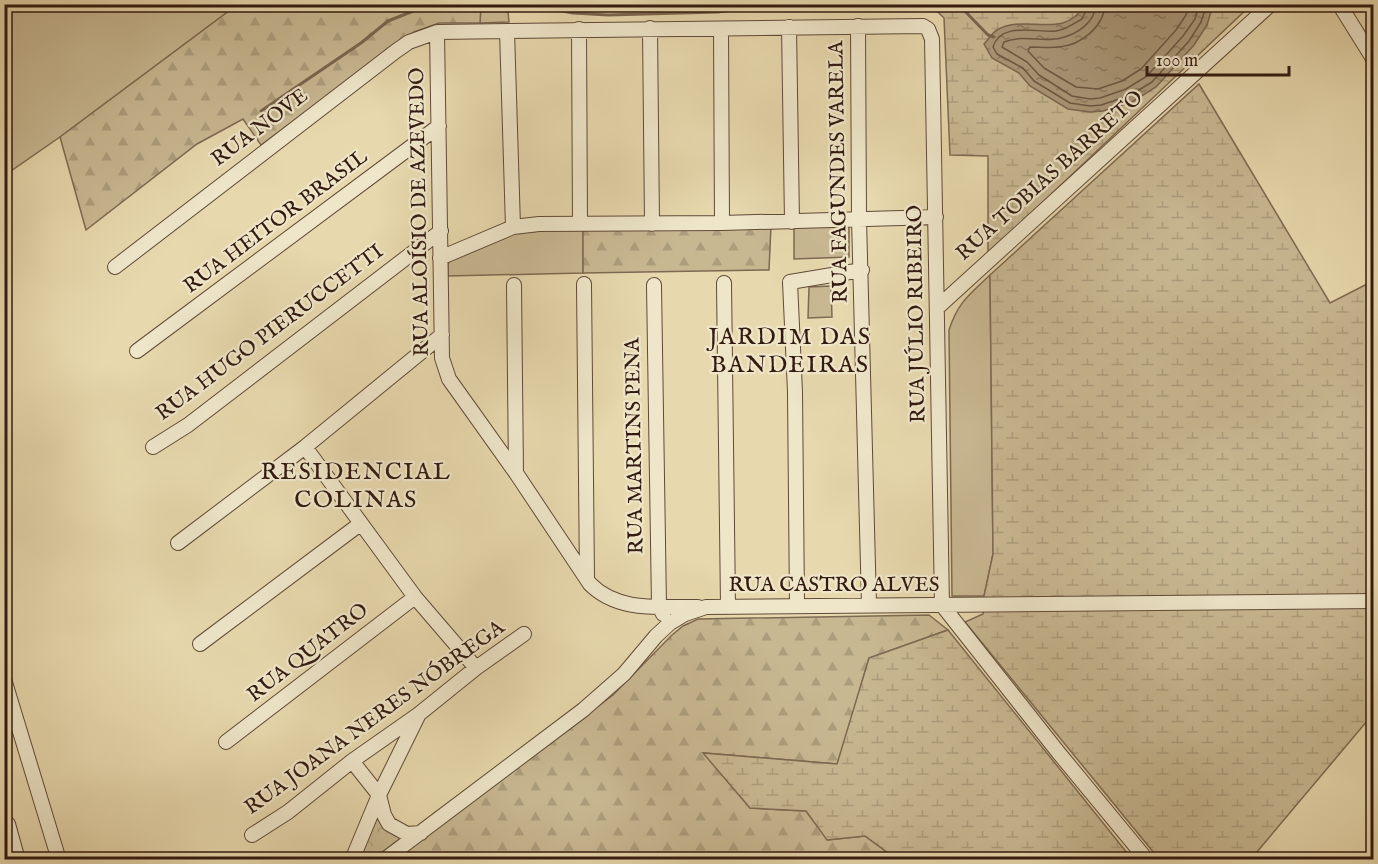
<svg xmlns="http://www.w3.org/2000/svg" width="1378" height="864" font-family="'IM FELL English',serif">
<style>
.grass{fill:#c8b892;stroke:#7e6952;stroke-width:1.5}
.forest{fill:url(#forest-firs);stroke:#7e6952;stroke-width:1.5}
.wetland{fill:url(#wetland-marsh);stroke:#7e6952;stroke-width:1.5}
.park{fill:url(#park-crowns);stroke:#7e6952;stroke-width:1.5}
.water{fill:url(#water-ripples);stroke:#7a654f;stroke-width:1.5}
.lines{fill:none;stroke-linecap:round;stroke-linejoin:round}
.shore{stroke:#6e5844;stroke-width:1.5}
.stream{stroke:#7a654f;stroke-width:3}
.minor-casing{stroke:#604a38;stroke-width:16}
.minor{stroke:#efe6ca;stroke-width:14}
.labels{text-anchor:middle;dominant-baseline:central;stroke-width:4.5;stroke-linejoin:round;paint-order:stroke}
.street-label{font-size:21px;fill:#331a11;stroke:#efe6ca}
.quarter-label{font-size:24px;letter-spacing:1.5px;fill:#331a11;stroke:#efe6ca}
</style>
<defs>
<pattern id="forest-firs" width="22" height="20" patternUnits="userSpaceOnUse" patternTransform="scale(1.5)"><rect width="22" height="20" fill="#c8b892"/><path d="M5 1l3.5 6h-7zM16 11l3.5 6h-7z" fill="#ac9e7d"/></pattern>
<pattern id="wetland-marsh" width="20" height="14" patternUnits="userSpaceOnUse" patternTransform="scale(1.5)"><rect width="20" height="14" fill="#c8b892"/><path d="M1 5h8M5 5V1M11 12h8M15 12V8" fill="none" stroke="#ac9e7d"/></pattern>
<pattern id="park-crowns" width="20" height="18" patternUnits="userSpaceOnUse" patternTransform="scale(1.5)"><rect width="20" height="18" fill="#c8b892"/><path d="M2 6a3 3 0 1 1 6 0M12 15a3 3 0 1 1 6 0" fill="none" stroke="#ac9e7d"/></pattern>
<pattern id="water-ripples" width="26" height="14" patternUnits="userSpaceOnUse" patternTransform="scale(1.5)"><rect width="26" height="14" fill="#aa9778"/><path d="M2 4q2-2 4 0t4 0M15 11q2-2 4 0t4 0" fill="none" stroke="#8b7a61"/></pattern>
</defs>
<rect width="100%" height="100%" fill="#e7d8ad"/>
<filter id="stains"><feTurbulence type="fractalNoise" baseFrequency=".00333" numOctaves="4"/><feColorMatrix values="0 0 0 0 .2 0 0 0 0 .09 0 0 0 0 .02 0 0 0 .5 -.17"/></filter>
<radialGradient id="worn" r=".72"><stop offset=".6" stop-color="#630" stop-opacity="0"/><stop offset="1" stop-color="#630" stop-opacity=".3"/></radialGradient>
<!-- grass -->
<path class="grass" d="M 5,5 L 237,5 L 60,137 L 5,175 Z
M 481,5 L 500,5 L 499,10 L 508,12 L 509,22 L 480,23 Z
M 849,225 L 849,257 L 794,259 L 794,226 Z
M 583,227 L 583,273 L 448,276 L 448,264 L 453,256 L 505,234 Z
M 990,275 L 993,554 L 984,596 L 952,596 L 949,330 C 958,302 970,294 990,275 Z
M 831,286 L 832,317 L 808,318 L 809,287 Z"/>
<!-- forest -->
<path class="forest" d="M 237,5 L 481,5 L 480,23 L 439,23 L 414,32 L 261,145 L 243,119 L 197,144 L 86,230 L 60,137 Z
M 771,226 L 769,270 L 583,273 L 583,227 Z
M 929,615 L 948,630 L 869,658 L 838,764 L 704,753 L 750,808 L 806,811 L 828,840 L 865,836 L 891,855 L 920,854 L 929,859 L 394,860 L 613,695 L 672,635 L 683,626 L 698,619 Z"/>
<!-- wetland -->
<path class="wetland" d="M 931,5 L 1251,5 L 988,254 L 988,156 L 950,155 L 944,18 Z
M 1199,84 L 1330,303 L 1373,281 L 1373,714 L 1251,859 L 1159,859 L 965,622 L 983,614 L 984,596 L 993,554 L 990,275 Z
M 948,630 L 1128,854 L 1120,860 L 929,860 L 920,854 L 891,855 L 865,836 L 827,840 L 806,811 L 750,808 L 703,753 L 837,764 L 869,658 Z"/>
<!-- park -->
<path class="park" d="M 377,816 C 384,828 390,836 405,838 L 373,859 L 359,860 Z"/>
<!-- water -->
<path class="water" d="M 1084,5 L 1084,4 L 1213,5 L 1207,25 L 1194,45 L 1156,87 L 1132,102 L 1103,111 L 1090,112 L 1068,109 L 1030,86 L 1019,73 L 992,58 L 984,44 C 988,40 992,33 997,30 C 1025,13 1065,41 1084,5 Z"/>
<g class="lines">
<!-- shore -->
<path class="shore" d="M 1089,4 L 1082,19 C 1075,23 1065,30 1056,31 C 1037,33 1001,21 993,47 L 997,54 L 1023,68 L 1034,81 L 1070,103 L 1090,106 L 1101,105 L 1129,96 L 1152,82 L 1189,41 L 1201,22 L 1207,4
M 1096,4 C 1095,23 1077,34 1061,38 C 1042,43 1026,34 1004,42 L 1002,47 L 1027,62 L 1039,75 L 1072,96 L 1090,99 L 1100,98 L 1126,89 L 1147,76 L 1183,36 L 1195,19 L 1199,4
M 1105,4 C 1104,27 1081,45 1059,47 C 1050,48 1039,47 1030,47 L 1028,51 L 1044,68 L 1076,87 L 1098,89 L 1122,81 L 1141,69 L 1176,30 L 1186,15 L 1189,4"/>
<!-- stream -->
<path class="stream" d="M 502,4 L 552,9 L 573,13 L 608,15 L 718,12 L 745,8 L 783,9 L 877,4
M 958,4 L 988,35 L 994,37
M 261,111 L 361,43 L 388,21 L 416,10 L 436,6 L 468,4"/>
<defs>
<path id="minor" d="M 1339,4 L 1374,60
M 858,26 L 859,219 L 869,605
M 789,27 L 792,222
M 650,28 L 652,224
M 579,29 L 580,224
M 721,29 L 722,223
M 507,31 L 513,227
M 437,32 L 442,358 L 449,379 L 516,473 L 590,584 C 619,613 661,606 698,607
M 440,258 L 513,227 L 539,224 L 722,223 L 936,217
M 115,267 L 396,51 L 409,42 L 437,32 L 923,26 L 928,29 L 932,39 L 942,605
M 724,283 L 728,606
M 584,284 L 587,578
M 514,285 L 516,473
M 654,285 L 659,606 L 663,614
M 938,307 L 1271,4
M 137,351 L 439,126
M 153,447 L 188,425 L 441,231
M 305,447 L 415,597 L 476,668
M 178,543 L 305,447 L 442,335
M 797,605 L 795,392 L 790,282 L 862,270
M 942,605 L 1058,752 L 1147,860
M 200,644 L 360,524
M 4,679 L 59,860
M 226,742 L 415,597
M 352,761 L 379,795 L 384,815 L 389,824 L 407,834 L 421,833
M 8,824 L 18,860
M 252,835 L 288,812 L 352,761 L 419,714 L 476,668 L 524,634
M 352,860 L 379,795 L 418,716
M 384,860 L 583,710 L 624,674 L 656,636 L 670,623 L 685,614 L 706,607 L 1374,601"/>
</defs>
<!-- minor casing -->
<use href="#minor" class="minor-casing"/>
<!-- minor -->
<use href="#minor" class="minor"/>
</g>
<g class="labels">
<!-- street labels -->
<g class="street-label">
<text transform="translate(260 128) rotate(-37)">RUA NOVE</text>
<text transform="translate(839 172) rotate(-91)">RUA FAGUNDES VARELA</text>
<text transform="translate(1050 176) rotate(-42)">RUA TOBIAS BARRETO</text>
<text transform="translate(420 212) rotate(-91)">RUA ALOÍSIO DE AZEVEDO</text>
<text transform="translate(276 222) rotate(-37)">RUA HEITOR BRASIL</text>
<text transform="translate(917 314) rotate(-91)">RUA JÚLIO RIBEIRO</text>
<text transform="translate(270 333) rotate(-37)">RUA HUGO PIERUCCETTI</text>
<text transform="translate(635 446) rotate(-91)">RUA MARTINS PENA</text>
<text x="834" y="585">RUA CASTRO ALVES</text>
<text transform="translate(308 653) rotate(-38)">RUA QUATRO</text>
<text transform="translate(375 718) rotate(-36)">RUA JOANA NERES NÓBREGA</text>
</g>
<!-- quarter labels -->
<g class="quarter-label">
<text x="790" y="337">JARDIM DAS<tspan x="790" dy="28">BANDEIRAS</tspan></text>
<text x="356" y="472">RESIDENCIAL<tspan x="356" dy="28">COLINAS</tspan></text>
</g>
</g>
<!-- margin -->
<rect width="1378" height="864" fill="none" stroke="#e7d8ad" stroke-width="24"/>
<rect x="6" y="6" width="1366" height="852" fill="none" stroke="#331a11" stroke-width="3"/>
<rect x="12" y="12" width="1354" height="840" fill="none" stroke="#331a11" stroke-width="1.5"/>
<!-- scale -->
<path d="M1147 66v9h142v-9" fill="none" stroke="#331a11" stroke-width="3"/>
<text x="1156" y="66" font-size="18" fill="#331a11" stroke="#efe6ca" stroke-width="4.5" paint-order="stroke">100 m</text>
<rect width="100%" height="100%" filter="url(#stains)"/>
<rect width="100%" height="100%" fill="url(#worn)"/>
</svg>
